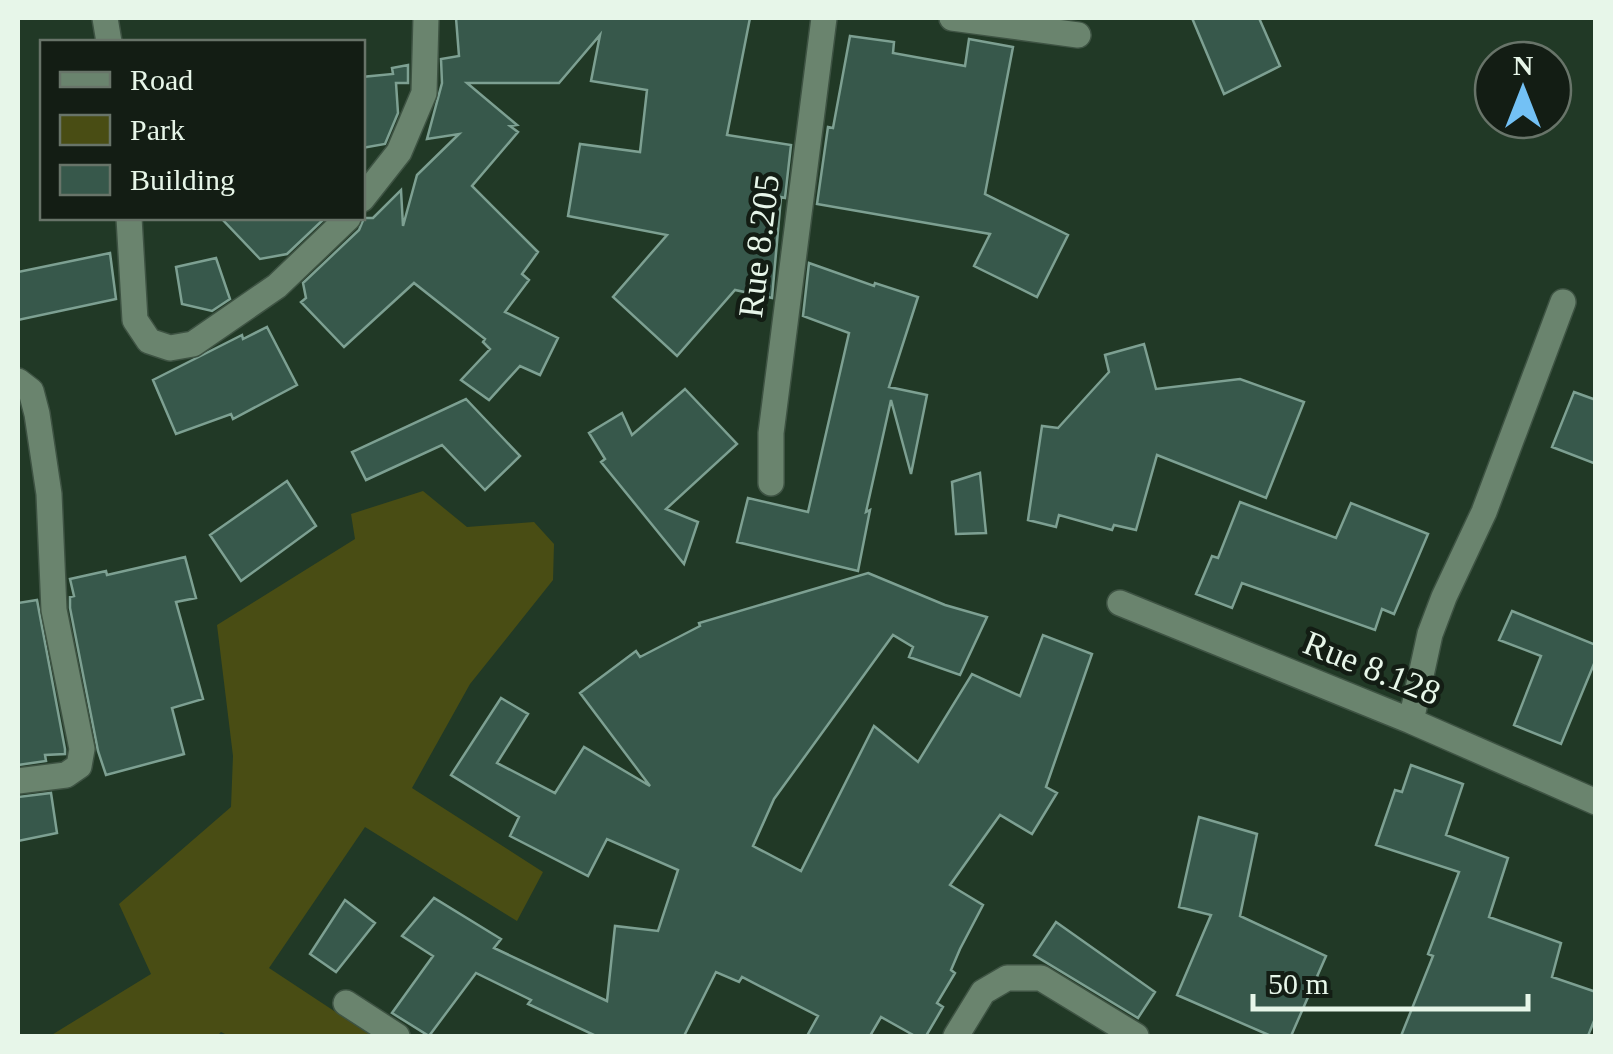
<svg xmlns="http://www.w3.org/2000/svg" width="1613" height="1054" font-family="Georgia,serif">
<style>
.green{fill:#494d14}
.building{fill:#37584b;stroke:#7da092;stroke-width:2.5}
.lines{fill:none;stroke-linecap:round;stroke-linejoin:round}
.street-casing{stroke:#3e5343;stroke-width:28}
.street{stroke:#6a846e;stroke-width:25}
.labels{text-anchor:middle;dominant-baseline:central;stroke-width:9;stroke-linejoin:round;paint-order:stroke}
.street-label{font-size:35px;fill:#e7f6e9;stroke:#131d14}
</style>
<rect width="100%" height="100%" fill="#213926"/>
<!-- green -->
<path class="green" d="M 423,491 L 467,527 L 534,522 L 554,544 L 553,580 L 470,684 L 412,788 L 543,872 L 517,921 L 365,827 L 269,968 L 372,1036 L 229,1036 L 221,1032 L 217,1036 L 50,1036 L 151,974 L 119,904 L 231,807 L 233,756 L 217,625 L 355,539 L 351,514 Z"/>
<!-- building -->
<path class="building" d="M 456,18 L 750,18 L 727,135 L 791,145 L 785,198 L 781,197 L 772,298 L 735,290 L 677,356 L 613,297 L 667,235 L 568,216 L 580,144 L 640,152 L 647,90 L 591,81 L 600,35 L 559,83 L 467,83 L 517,125 L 510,126 L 518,132 L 472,186 L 538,252 L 522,274 L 529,280 L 505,312 L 558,338 L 540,375 L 520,366 L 489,400 L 461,380 L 490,349 L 483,342 L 485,339 L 414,283 L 344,347 L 301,302 L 306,298 L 303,283 L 359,230 L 364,218 L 373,218 L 401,190 L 403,226 L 417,175 L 459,134 L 427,139 L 442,83 L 441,59 L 459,56 Z
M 1192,18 L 1259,18 L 1280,66 L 1224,94 Z
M 850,36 L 894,42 L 893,53 L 965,66 L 969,39 L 1013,47 L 985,194 L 1068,235 L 1037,297 L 974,266 L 990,234 L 817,204 L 828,127 L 833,128 Z
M 408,65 L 408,83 L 396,83 L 398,113 L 385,144 L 362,148 L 362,77 L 393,74 L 392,68 Z
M 221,218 L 325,218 L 287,254 L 260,259 Z
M 110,253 L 116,299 L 18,320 L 18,272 Z
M 216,258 L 230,299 L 212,311 L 182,304 L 176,267 Z
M 809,263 L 874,286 L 875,283 L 918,297 L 889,387 L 927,395 L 911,474 L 891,400 L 866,512 L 870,510 L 858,571 L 737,542 L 748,498 L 808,512 L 849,333 L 803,316 Z
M 267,327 L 297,385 L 233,419 L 231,414 L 176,434 L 153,380 L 242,335 L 243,339 Z
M 1144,344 L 1156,389 L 1240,379 L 1304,402 L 1266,498 L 1157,455 L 1136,530 L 1114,525 L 1112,530 L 1059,515 L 1056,527 L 1028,520 L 1042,426 L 1058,428 L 1109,372 L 1105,355 Z
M 685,389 L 737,444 L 666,509 L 698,522 L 684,564 L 601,462 L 605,459 L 589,433 L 622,413 L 632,435 Z
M 1574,392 L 1596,400 L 1596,464 L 1552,447 Z
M 466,399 L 520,456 L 485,490 L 442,445 L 366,480 L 352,452 Z
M 980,473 L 986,533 L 956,534 L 952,482 Z
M 287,481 L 316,526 L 241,581 L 210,535 Z
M 1240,502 L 1336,538 L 1351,503 L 1428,534 L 1394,614 L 1382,609 L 1375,630 L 1242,583 L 1232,608 L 1196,594 L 1212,556 L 1218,558 Z
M 185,557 L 196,598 L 176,602 L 203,699 L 172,708 L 184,754 L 106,775 L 98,751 L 70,608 L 70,597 L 74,596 L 70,579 L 106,571 L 107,575 Z
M 868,573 L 945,605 L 987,617 L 960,675 L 909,657 L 913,647 L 893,635 L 774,799 L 753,846 L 801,871 L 874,726 L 918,762 L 972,674 L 1020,696 L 1043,635 L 1092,654 L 1046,787 L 1057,793 L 1032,834 L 1000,815 L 950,885 L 983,905 L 960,949 L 951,970 L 955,973 L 937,1003 L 943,1007 L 926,1036 L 915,1036 L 881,1017 L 870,1036 L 807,1036 L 818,1016 L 742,977 L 739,982 L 716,972 L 684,1036 L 596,1036 L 528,1004 L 531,1000 L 476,973 L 429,1036 L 392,1013 L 433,956 L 402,936 L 434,898 L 501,939 L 494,948 L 607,1001 L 615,926 L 658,931 L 678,870 L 607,839 L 588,876 L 510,836 L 519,817 L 451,775 L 501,698 L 528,714 L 497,763 L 555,793 L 584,747 L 650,786 L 580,693 L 636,651 L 640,657 L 700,626 L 699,623 Z
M 37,600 L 65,749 L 65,754 L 45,755 L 46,761 L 18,765 L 18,603 Z
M 1512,611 L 1596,645 L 1596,659 L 1561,744 L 1514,725 L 1541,656 L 1499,640 Z
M 1411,765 L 1463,784 L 1446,835 L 1508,858 L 1489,917 L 1561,943 L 1552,977 L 1596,992 L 1596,1016 L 1588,1036 L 1401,1036 L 1433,956 L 1428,954 L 1459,872 L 1376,845 L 1395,790 L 1402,792 Z
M 51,793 L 57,833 L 18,841 L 18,797 Z
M 1199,817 L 1257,834 L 1240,916 L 1326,956 L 1291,1036 L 1271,1036 L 1177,995 L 1211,915 L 1179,907 Z
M 345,900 L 375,923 L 336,972 L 310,954 Z
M 1056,922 L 1155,992 L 1138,1018 L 1034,955 Z"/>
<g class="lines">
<defs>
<path id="street" d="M 105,18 L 109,42
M 952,18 L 1078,35
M 362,199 L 399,152 L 424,93 L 426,18
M 129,218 L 135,320 L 149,341 L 170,348 L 193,344 L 277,286 L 348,218
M 18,381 L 31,391 L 37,414 L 49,494 L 54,610 L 82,749 L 79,766 L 66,775 L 18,781
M 771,483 L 771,433 L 824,18
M 1120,603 L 1411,721 L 1596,802
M 1411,721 L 1430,634 L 1444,597 L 1484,512 L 1563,302
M 346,1003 L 397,1036
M 956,1036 L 983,992 L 1007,978 L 1041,978 L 1136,1036"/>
</defs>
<!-- street casing -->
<use href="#street" class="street-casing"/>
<!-- street -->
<use href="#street" class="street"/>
</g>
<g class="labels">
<!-- street labels -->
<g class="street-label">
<text transform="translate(759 246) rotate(-83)">Rue 8.205</text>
<text transform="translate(1372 668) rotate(22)">Rue 8.128</text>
</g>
</g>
<!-- border -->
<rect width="1613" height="1054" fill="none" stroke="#e7f6e9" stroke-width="40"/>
<!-- legend -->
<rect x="40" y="40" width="325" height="180" fill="#131d14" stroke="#687469" stroke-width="2.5"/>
<rect x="60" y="72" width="50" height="15" fill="#6a846e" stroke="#687469" stroke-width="2.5"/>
<text x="130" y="90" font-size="30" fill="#e7f6e9">Road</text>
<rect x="60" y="115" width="50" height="30" fill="#494d14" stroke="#687469" stroke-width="2.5"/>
<text x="130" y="140" font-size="30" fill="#e7f6e9">Park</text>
<rect x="60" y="165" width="50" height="30" fill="#37584b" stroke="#687469" stroke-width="2.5"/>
<text x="130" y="190" font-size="30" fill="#e7f6e9">Building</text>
<!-- north arrow -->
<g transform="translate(1523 90)"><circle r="48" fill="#131d14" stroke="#687469" stroke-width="2.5"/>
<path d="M0-8L18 38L0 25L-18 38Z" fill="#73c1f5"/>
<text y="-15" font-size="28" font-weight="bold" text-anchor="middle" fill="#e7f6e9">N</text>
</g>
<!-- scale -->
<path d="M1253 994v15h275v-15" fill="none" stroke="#e7f6e9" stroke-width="5"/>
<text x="1268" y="994" font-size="30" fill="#e7f6e9" stroke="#131d14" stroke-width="8" paint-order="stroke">50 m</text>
</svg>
